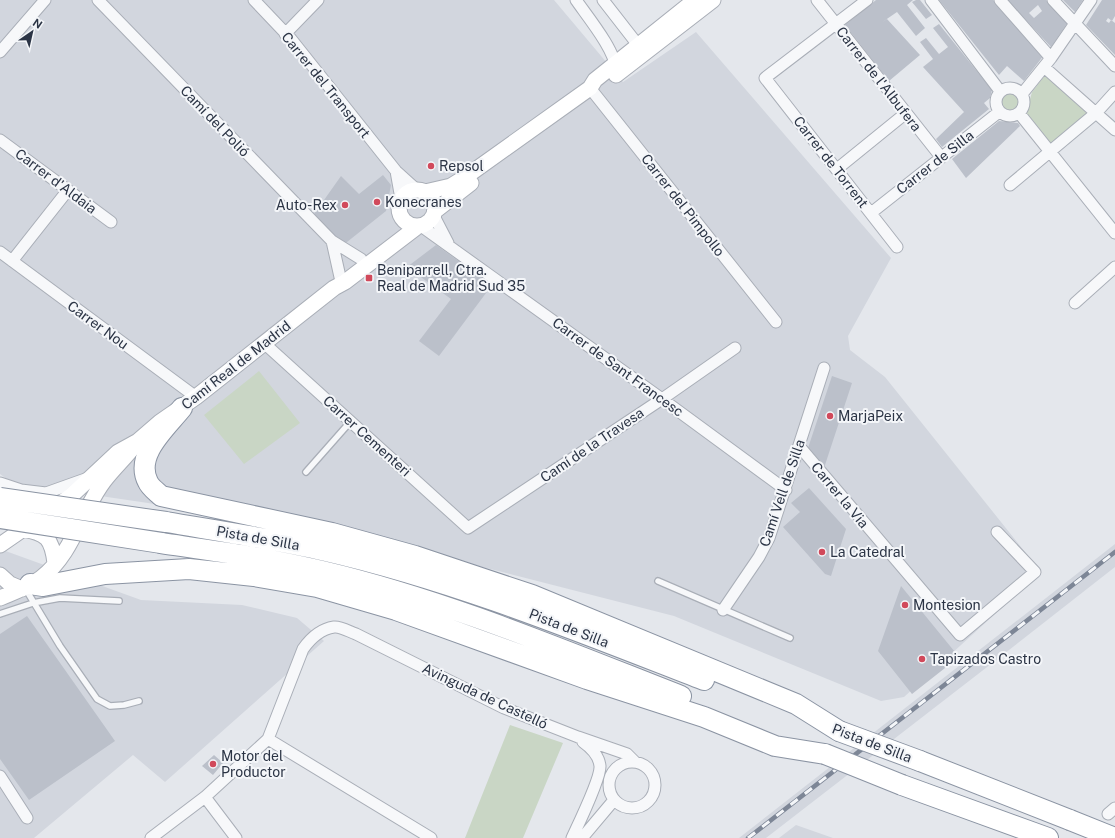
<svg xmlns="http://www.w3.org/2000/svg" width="1115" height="838" font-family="'Public Sans',sans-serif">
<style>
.built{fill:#d2d6de}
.green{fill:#c9d6c5}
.building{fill:#bbc0ca;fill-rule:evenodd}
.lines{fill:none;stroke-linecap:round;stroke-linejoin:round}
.lane-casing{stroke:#a9aeb7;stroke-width:8}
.street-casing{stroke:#a9aeb7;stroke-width:13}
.secondary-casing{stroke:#a9aeb7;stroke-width:17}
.highway-casing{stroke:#8b94a3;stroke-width:22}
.lane{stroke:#f7f8fa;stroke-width:5.5}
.street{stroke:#f7f8fa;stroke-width:11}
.secondary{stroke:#fff;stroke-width:15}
.highway{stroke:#fff;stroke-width:20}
.rail-casing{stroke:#7d8696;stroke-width:4.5}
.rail{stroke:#f4f6f9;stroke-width:3;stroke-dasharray:9;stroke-linecap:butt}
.highway-bridge-casing{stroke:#8b94a3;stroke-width:22;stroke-linecap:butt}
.highway-bridge{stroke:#fff;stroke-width:20}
.poi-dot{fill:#d1495b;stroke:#f4f6f9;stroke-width:1.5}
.labels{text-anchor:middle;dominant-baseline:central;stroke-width:4;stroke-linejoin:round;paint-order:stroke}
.street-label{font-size:14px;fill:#2b3445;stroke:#f4f6f9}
.poi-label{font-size:14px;fill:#2b3445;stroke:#f4f6f9;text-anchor:start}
</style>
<rect width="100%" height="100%" fill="#e4e7ec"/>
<!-- built -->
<path class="built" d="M 0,0 L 554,0 L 623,82 L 696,32 L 891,258 L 848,336 L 850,350 L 885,377 L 1041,572 L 904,697 L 881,701 L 674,616 L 451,559 L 148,503 L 12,483 L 0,474 Z
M 1115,544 L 1115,567 L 991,664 L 766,838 L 739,838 Z
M 0,549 L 141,600 L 242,605 L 297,618 L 324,641 L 165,782 L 133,755 L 34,838 L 0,838 Z
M 796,825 L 833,838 L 779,838 Z"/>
<!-- green -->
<path class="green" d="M 1046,74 L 1089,112 L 1050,144 L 1026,114 L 1032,92 Z
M1000 101a10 10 0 1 1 20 0a10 10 0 1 1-20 0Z
M 259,371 L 300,423 L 244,464 L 204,415 Z
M 510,725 L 563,743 L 523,838 L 465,838 Z"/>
<!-- building -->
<path class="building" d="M 876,0 L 913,0 L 907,5 L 925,28 L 916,36 L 897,12 L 881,23 L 887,19 L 920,55 L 889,81 L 845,25 Z
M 916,0 L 920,0 L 932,15 L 926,19 L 912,2 Z
M 939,0 L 993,0 L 1044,55 L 1024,81 L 1007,66 L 999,75 Z
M 1007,0 L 1046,0 L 1068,22 L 1051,47 ZM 1038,5 L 1042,11 L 1034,18 L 1029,13 Z
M 1063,0 L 1083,0 L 1075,12 Z
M 1102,0 L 1115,0 L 1115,16 L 1112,21 L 1108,18 L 1106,21 L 1109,23 L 1111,20 L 1115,23 L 1115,55 L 1086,25 Z
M 939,24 L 992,90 L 990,98 L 984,103 L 989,109 L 942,147 L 936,139 L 964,112 L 923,67 L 933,59 L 920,42 L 926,38 L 939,54 L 948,47 L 933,28 Z
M 999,121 L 1018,123 L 1020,126 L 966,178 L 952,159 Z
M 383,175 L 391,185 L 386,211 L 342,246 L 312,217 L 341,176 L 359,194 Z
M 436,245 L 492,285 L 439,356 L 419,341 L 451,299 L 407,267 Z
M 832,376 L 852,383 L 824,468 L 808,448 Z
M 809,488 L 846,529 L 831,576 L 825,574 L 783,527 L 800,512 L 791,503 Z
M 901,586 L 959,657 L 912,694 L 878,651 Z
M 27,616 L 115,741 L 29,800 L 0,759 L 0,634 Z
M 214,755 L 223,763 L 213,775 L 202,766 Z"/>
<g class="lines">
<defs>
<path id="lane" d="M 306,472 L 351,421
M 658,581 L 790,638
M 25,588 L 60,646 L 97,699 L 110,706 L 124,705 L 139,701
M 0,614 L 33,603 L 60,598 L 119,601"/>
<path id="street" d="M 98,0 L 332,241
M 254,0 L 291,39 L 396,171 L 417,190
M 576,0 C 587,16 616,51 616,70
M 603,0 L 638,45 L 646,46
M 817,0 L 941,157
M 867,0 L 765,78 L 897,247
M 931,0 L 1000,91
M 1000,0 L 1051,58
M 1053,0 L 1115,66
M 285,34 L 318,0
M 0,52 L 45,0
M 1044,67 L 1115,130
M996 102a14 14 0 1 1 28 0a14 14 0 1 1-28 0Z
M 590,88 L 776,322
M 1022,94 L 1051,58 L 1091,0
M 1019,113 L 1115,233
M 0,140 L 111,222
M 837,169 L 906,113
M 396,171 L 401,199
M 1010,185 L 1096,113 L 1115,92
M 871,213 L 999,112
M 434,216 L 448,243
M 421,226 L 662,399 L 786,490
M 0,252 L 196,397
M 12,261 L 68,190
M 340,277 L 332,241 L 361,259
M 1075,303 L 1115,267
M 265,344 L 468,528 L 662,399 L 735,348
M 799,446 L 960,635 L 1035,572 L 997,532
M 0,483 L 21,490 L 46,493 L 88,478
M 723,610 L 759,557 L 769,538 L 824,368
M 268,739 L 431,838
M609 785a23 23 0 1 1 46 0a23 23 0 1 1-46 0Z
M 0,776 L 27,818
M 205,797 L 236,838
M 1108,814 L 1115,808
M 151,838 L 205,797 L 268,739 L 303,649 C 310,639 321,629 334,627 C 340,626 350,632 356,634 L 504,708 L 578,737 L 627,754 L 635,762
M 572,838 C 578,825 601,778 600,766 C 599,756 590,747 583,742
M 582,838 L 614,800"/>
<path id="secondary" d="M 616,75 L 713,0
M399 208a18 18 0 1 1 36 0a18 18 0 1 1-36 0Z
M 425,192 L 451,186 L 464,178 L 590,88 L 595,80 L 695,0
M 435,211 L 471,183
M 23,529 C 47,533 52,539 55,563
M 0,545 L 71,496 L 118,452 L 138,441 L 160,422 L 196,397 L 334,288 L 345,282 L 417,227
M 0,575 L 10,584 L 22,589
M 0,598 C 14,592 29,587 41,578 C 73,554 81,511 104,481 C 114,468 126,457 136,444"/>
<path id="highway" d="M 182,408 C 166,428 134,455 148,482 C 150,487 157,492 161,496 L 332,533 L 415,556 L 532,595 L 796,704 L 839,731
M 166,522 C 219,531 273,539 326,551 C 456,581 580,632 704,680
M 161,543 C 215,551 269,558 322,571 C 445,600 563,650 681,696
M 30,584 L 43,586 L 105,574 L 189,569 L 254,576 L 317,587 L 396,610 L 587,679 L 704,717 L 775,746 L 825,754
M 920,761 L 1070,820
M 902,785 L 1048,838"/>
</defs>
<!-- lane casing -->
<use href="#lane" class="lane-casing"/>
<!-- street casing -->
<use href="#street" class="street-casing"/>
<!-- secondary casing -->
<use href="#secondary" class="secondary-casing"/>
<!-- highway casing -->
<use href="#highway" class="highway-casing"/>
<!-- lane -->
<use href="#lane" class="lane"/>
<!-- street -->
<use href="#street" class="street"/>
<!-- secondary -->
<use href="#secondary" class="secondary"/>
<!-- highway -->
<use href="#highway" class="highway"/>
<defs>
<path id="rail" d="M 748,838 L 1115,552"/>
</defs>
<!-- rail casing -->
<use href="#rail" class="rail-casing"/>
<!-- rail -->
<use href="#rail" class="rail"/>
<defs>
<path id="highway-bridge" d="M 0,498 L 166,522
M 0,518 L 161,543
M 839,731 L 920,761
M 825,754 L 902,785
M 1070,820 L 1115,838"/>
</defs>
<!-- highway-bridge casing -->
<use href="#highway-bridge" class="highway-bridge-casing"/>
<!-- highway-bridge -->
<use href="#highway-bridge" class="highway-bridge"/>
</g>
<!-- markers -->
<g class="poi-dot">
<circle cx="431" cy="166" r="4"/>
<circle cx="377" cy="202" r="4"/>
<circle cx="345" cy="205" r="4"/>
<rect x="365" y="274" width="8" height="8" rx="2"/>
<circle cx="830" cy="416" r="4"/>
<circle cx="822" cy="552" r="4"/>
<circle cx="905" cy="605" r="4"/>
<circle cx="922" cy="659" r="4"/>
<circle cx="213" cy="764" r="4"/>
</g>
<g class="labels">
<!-- street labels -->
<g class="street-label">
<text transform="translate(879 79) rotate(52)">Carrer de l'Albufera</text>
<text transform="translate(326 85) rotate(51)">Carrer del Transport</text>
<text transform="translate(215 121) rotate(46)">Camí del Polió</text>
<text transform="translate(831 162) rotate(52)">Carrer de Torrent</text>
<text transform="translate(935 162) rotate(-38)">Carrer de Silla</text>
<text transform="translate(56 181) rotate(37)">Carrer d'Aldaia</text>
<text transform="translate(683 205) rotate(52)">Carrer del Pimpollo</text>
<text transform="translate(98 325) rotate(36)">Carrer Nou</text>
<text transform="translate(236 365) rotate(-38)">Camí Real de Madrid</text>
<text transform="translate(618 367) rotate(36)">Carrer de Sant Francesc</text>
<text transform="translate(367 436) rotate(42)">Carrer Cementeri</text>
<text transform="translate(592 445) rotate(-34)">Camí de la Travesa</text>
<text transform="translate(782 493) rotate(-71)">Camí Vell de Silla</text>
<text transform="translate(840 495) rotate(50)">Carrer la Via</text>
<text transform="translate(258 538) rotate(10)">Pista de Silla</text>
<text transform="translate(569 628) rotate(21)">Pista de Silla</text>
<text transform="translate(485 696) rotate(25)">Avinguda de Castelló</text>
<text transform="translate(872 743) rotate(21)">Pista de Silla</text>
</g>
<!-- poi labels -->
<g class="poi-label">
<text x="439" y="166">Repsol</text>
<text x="385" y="202">Konecranes</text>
<text x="337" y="205" text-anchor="end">Auto-Rex</text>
<text x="377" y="270">Beniparrell, Ctra.<tspan x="377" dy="16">Real de Madrid Sud 35</tspan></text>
<text x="838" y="416">MarjaPeix</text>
<text x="830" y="552">La Catedral</text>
<text x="913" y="605">Montesion</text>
<text x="930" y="659">Tapizados Castro</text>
<text x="221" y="756">Motor del<tspan x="221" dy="16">Productor</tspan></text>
</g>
</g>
<!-- north arrow -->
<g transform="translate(32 32) rotate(34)" stroke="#f4f6f9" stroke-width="3" paint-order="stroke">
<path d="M0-3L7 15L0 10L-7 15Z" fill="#2b3445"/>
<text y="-6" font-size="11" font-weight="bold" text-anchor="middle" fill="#2b3445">N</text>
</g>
</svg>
